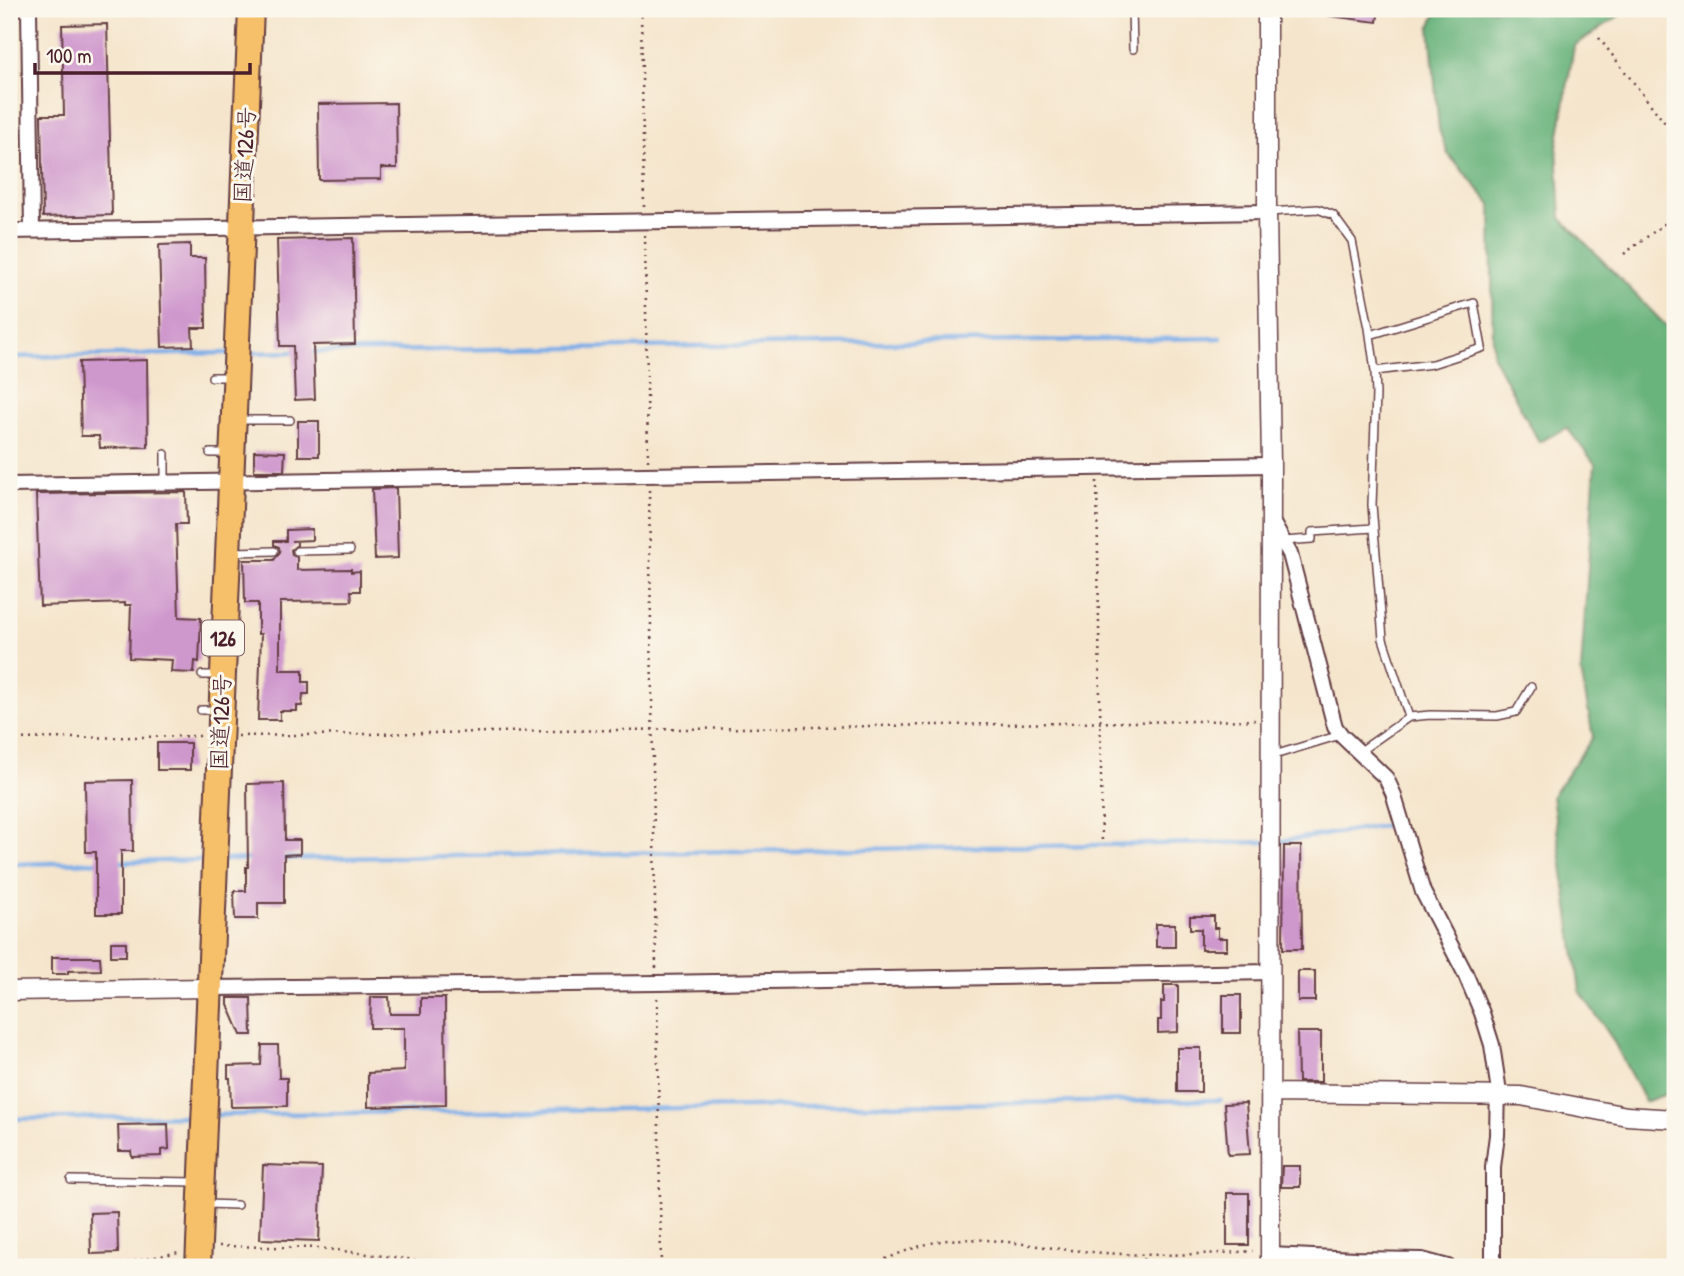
<svg xmlns="http://www.w3.org/2000/svg" width="1684" height="1276" font-family="'Patrick Hand','Klee One',sans-serif">
<style>
.forest{fill:#69b37b;stroke:#5a6953;stroke-width:2}
.lines{fill:none;stroke-linecap:round;stroke-linejoin:round}
.stream{stroke:#7dade8;stroke-width:4.5}
.building{fill:#cf98cd}
.service-casing{stroke:#643d43;stroke-width:10}
.minor-casing{stroke:#643d43;stroke-width:18}
.tertiary-casing{stroke:#643d43;stroke-width:21}
.trunk-casing{stroke:#643d43;stroke-width:28}
.path{stroke:#643d43;stroke-width:2.5;stroke-dasharray:2 5;stroke-linecap:butt}
.service{stroke:#fff;stroke-width:7}
.minor{stroke:#fff;stroke-width:14}
.tertiary{stroke:#fff;stroke-width:18}
.trunk{stroke:#f6c06b;stroke-width:24}
.labels{text-anchor:middle;dominant-baseline:central;stroke-width:6;stroke-linejoin:round;paint-order:stroke}
.shield{fill:#fbf7ec;stroke:#7f6065;stroke-width:2}
.shield-label{font-size:21px;font-weight:bold;fill:#4a1f2b}
.street-label{font-size:23px;fill:#4a1f2b;stroke:#fbf7ec}
</style>
<rect width="100%" height="100%" fill="#fbf7ec"/>
<filter id="ink" filterUnits="userSpaceOnUse"><feTurbulence type="fractalNoise" baseFrequency=".0143" numOctaves="2"/><feDisplacementMap in="SourceGraphic" scale="14" xChannelSelector="R" yChannelSelector="G"/><feConvolveMatrix kernelMatrix="1 2 1 2 8 2 1 2 1" color-interpolation-filters="sRGB"/></filter>
<filter id="wash" filterUnits="userSpaceOnUse"><feTurbulence type="fractalNoise" baseFrequency=".00686" numOctaves="4" result="noise"/><feDisplacementMap in="SourceGraphic" scale="28" xChannelSelector="R" yChannelSelector="G"/><feGaussianBlur stdDeviation="1.57" result="paint"/><feColorMatrix in="noise" values="0 0 0 0 0 0 0 0 0 0 0 0 0 0 0 0 0 1.4 0 .05"/><feComposite in="paint" operator="in"/></filter>
<g filter="url(#wash)">
<rect width="100%" height="100%" fill="#f5e5cc"/>
<!-- forest -->
<path class="forest" d="M 1438,9 L 1629,9 L 1574,46 L 1557,147 L 1561,218 L 1675,335 L 1675,1091 L 1645,1102 L 1613,1040 L 1580,991 L 1552,796 L 1593,737 L 1581,671 L 1595,464 L 1567,428 L 1539,442 L 1493,356 L 1491,204 L 1448,154 L 1439,130 L 1430,27 Z"/>
<g class="lines">
<!-- stream -->
<path class="stream" d="M 309,352 L 1221,338
M 246,353 L 297,352
M 9,357 L 230,353
M 1276,842 L 1396,824
M 279,859 L 1267,842
M 223,860 L 253,859
M 118,862 L 207,860
M 9,864 L 102,862
M 213,1115 L 1221,1100
M 9,1119 L 197,1116"/>
</g>
<g id="blocks">
<!-- building -->
<path class="building" d="M 1330,9 L 1379,9 L 1377,22 L 1329,16 Z
M 107,24 L 112,215 L 43,217 L 41,115 L 64,115 L 62,25 Z
M 396,103 L 397,168 L 381,168 L 381,179 L 319,180 L 318,104 Z
M 353,238 L 355,344 L 313,345 L 315,399 L 295,400 L 293,346 L 280,346 L 277,240 Z
M 190,244 L 190,258 L 205,258 L 206,328 L 192,328 L 193,346 L 162,347 L 159,245 Z
M 147,360 L 148,447 L 100,448 L 99,436 L 81,436 L 79,362 Z
M 298,421 L 319,421 L 319,456 L 298,456 Z
M 254,451 L 285,452 L 284,471 L 254,471 Z
M 396,488 L 398,558 L 375,559 L 372,489 Z
M 186,492 L 187,524 L 176,524 L 179,617 L 201,618 L 199,662 L 195,661 L 194,673 L 171,672 L 172,660 L 129,658 L 131,605 L 125,605 L 125,603 L 40,606 L 36,494 Z
M 312,529 L 312,540 L 291,541 L 297,541 L 297,545 L 291,550 L 292,555 L 297,557 L 297,570 L 351,569 L 351,572 L 360,571 L 360,591 L 351,591 L 352,601 L 280,602 L 280,670 L 303,670 L 303,682 L 309,682 L 309,694 L 303,694 L 302,706 L 297,706 L 297,711 L 280,711 L 280,720 L 258,720 L 261,634 L 258,634 L 258,603 L 245,603 L 244,560 L 274,560 L 280,552 L 279,547 L 274,545 L 274,541 L 286,541 L 286,530 Z
M 157,743 L 190,743 L 190,770 L 157,770 Z
M 132,780 L 133,851 L 121,851 L 121,914 L 96,914 L 96,852 L 86,852 L 85,781 Z
M 284,783 L 285,840 L 300,840 L 300,854 L 284,855 L 284,903 L 258,903 L 258,919 L 235,919 L 234,891 L 246,891 L 246,867 L 248,867 L 247,784 Z
M 1284,846 L 1301,846 L 1302,949 L 1283,949 Z
M 1190,916 L 1214,916 L 1214,928 L 1218,928 L 1218,938 L 1227,938 L 1227,950 L 1201,950 L 1201,929 L 1190,929 Z
M 1156,924 L 1175,924 L 1175,947 L 1156,947 Z
M 111,942 L 126,942 L 126,956 L 111,956 Z
M 52,957 L 100,957 L 101,970 L 68,971 L 68,974 L 52,974 Z
M 1298,971 L 1315,971 L 1315,1001 L 1298,1001 Z
M 1164,985 L 1178,985 L 1178,1032 L 1158,1033 L 1158,1020 L 1161,1020 L 1161,1002 L 1164,1002 Z
M 1223,995 L 1241,995 L 1241,1033 L 1223,1033 Z
M 371,997 L 389,997 L 390,1014 L 421,1014 L 421,998 L 445,998 L 446,1105 L 368,1107 L 368,1073 L 404,1071 L 404,1028 L 370,1028 Z
M 228,998 L 251,998 L 252,1035 L 241,1035 L 228,1005 Z
M 1297,1032 L 1321,1032 L 1321,1082 L 1298,1082 Z
M 262,1045 L 278,1045 L 279,1078 L 287,1078 L 287,1106 L 231,1107 L 230,1078 L 228,1078 L 228,1066 L 261,1065 Z
M 1177,1048 L 1201,1048 L 1201,1092 L 1177,1092 Z
M 1246,1103 L 1250,1154 L 1228,1155 L 1224,1104 Z
M 168,1124 L 169,1149 L 161,1150 L 161,1156 L 132,1157 L 131,1151 L 119,1151 L 118,1125 Z
M 263,1165 L 322,1167 L 319,1241 L 260,1239 Z
M 1282,1166 L 1300,1166 L 1300,1187 L 1281,1187 Z
M 1227,1193 L 1249,1193 L 1249,1245 L 1227,1245 Z
M 117,1212 L 118,1253 L 91,1254 L 90,1213 Z"/>
</g>
</g>
<g filter="url(#ink)">
<use href="#blocks" fill-opacity="0" stroke="#643d43" stroke-width="2"/>
<g class="lines">
<defs>
<path id="service" d="M 1132,9 L 1133,49
M 1268,212 L 1318,209 L 1333,215 L 1352,241 L 1369,328 L 1375,371 L 1376,394 L 1372,505 L 1383,639 L 1409,717
M 1370,335 L 1474,303 L 1482,348 L 1432,364 L 1375,371
M 212,377 L 233,377
M 238,420 L 290,420
M 210,453 L 228,453
M 165,454 L 165,482
M 1283,541 L 1312,539 L 1312,532 L 1374,528
M 297,551 L 350,550
M 232,552 L 274,551
M 202,675 L 218,675
M 201,710 L 218,710
M 1359,752 L 1409,717 L 1430,715 L 1497,716 L 1516,712 L 1531,687
M 1271,756 L 1340,735
M 71,1180 L 196,1182
M 206,1204 L 237,1205"/>
<path id="minor" d="M 29,9 L 32,230
M 9,231 L 1267,212
M 9,485 L 1271,465
M 1271,520 L 1290,554 L 1335,727 L 1341,735 L 1386,778 L 1393,793 L 1423,892 L 1465,973 L 1482,1013 L 1492,1045 L 1498,1085 L 1497,1135 L 1493,1167 L 1493,1267
M 208,988 L 657,983 L 1270,972
M 1270,1255 L 1356,1259 L 1422,1260 L 1448,1267"/>
<path id="tertiary" d="M 1267,9 L 1267,212 L 1271,465 L 1270,1267
M 9,991 L 208,988
M 1270,1093 L 1521,1096 L 1627,1116 L 1675,1119"/>
<path id="trunk" d="M 198,1267 L 251,9"/>
</defs>
<!-- service casing -->
<use href="#service" class="service-casing"/>
<!-- minor casing -->
<use href="#minor" class="minor-casing"/>
<!-- tertiary casing -->
<use href="#tertiary" class="tertiary-casing"/>
<!-- trunk casing -->
<use href="#trunk" class="trunk-casing"/>
<!-- path -->
<path class="path" d="M 641,9 L 644,207
M 1599,38 L 1675,136
M 645,235 L 648,463
M 1624,254 L 1675,216
M 1097,481 L 1102,845
M 649,490 L 656,970
M 238,736 L 1257,720
M 9,739 L 200,736
M 657,998 L 661,1267
M 219,1246 L 319,1248 L 471,1267
M 9,1265 L 41,1261 L 117,1265 L 179,1252
M 866,1267 C 892,1257 920,1243 948,1240 C 990,1236 1039,1248 1082,1251 C 1139,1257 1196,1255 1253,1251
M 1142,1267 L 1144,1254"/>
<!-- service -->
<use href="#service" class="service"/>
<!-- minor -->
<use href="#minor" class="minor"/>
<!-- tertiary -->
<use href="#tertiary" class="tertiary"/>
<!-- trunk -->
<use href="#trunk" class="trunk"/>
</g>
</g>
<g class="labels">
<!-- shield labels -->
<rect class="shield" x="202" y="620.5" width="42" height="35" rx="5"/>
<g class="shield-label">
<text x="223" y="638">126</text>
</g>
<!-- street labels -->
<g class="street-label">
<text transform="translate(244 155) rotate(-87)">国道126号</text>
<text transform="translate(220 722) rotate(-88)">国道126号</text>
</g>
</g>
<!-- margin -->
<rect width="1684" height="1276" fill="none" stroke="#fbf7ec" stroke-width="35"/>
<!-- scale -->
<path d="M35 63v10h215v-10" fill="none" stroke="#4a1f2b" stroke-width="3.5"/>
<text x="46" y="63" font-size="21" fill="#4a1f2b" stroke="#fbf7ec" stroke-width="5" paint-order="stroke">100 m</text>
</svg>
